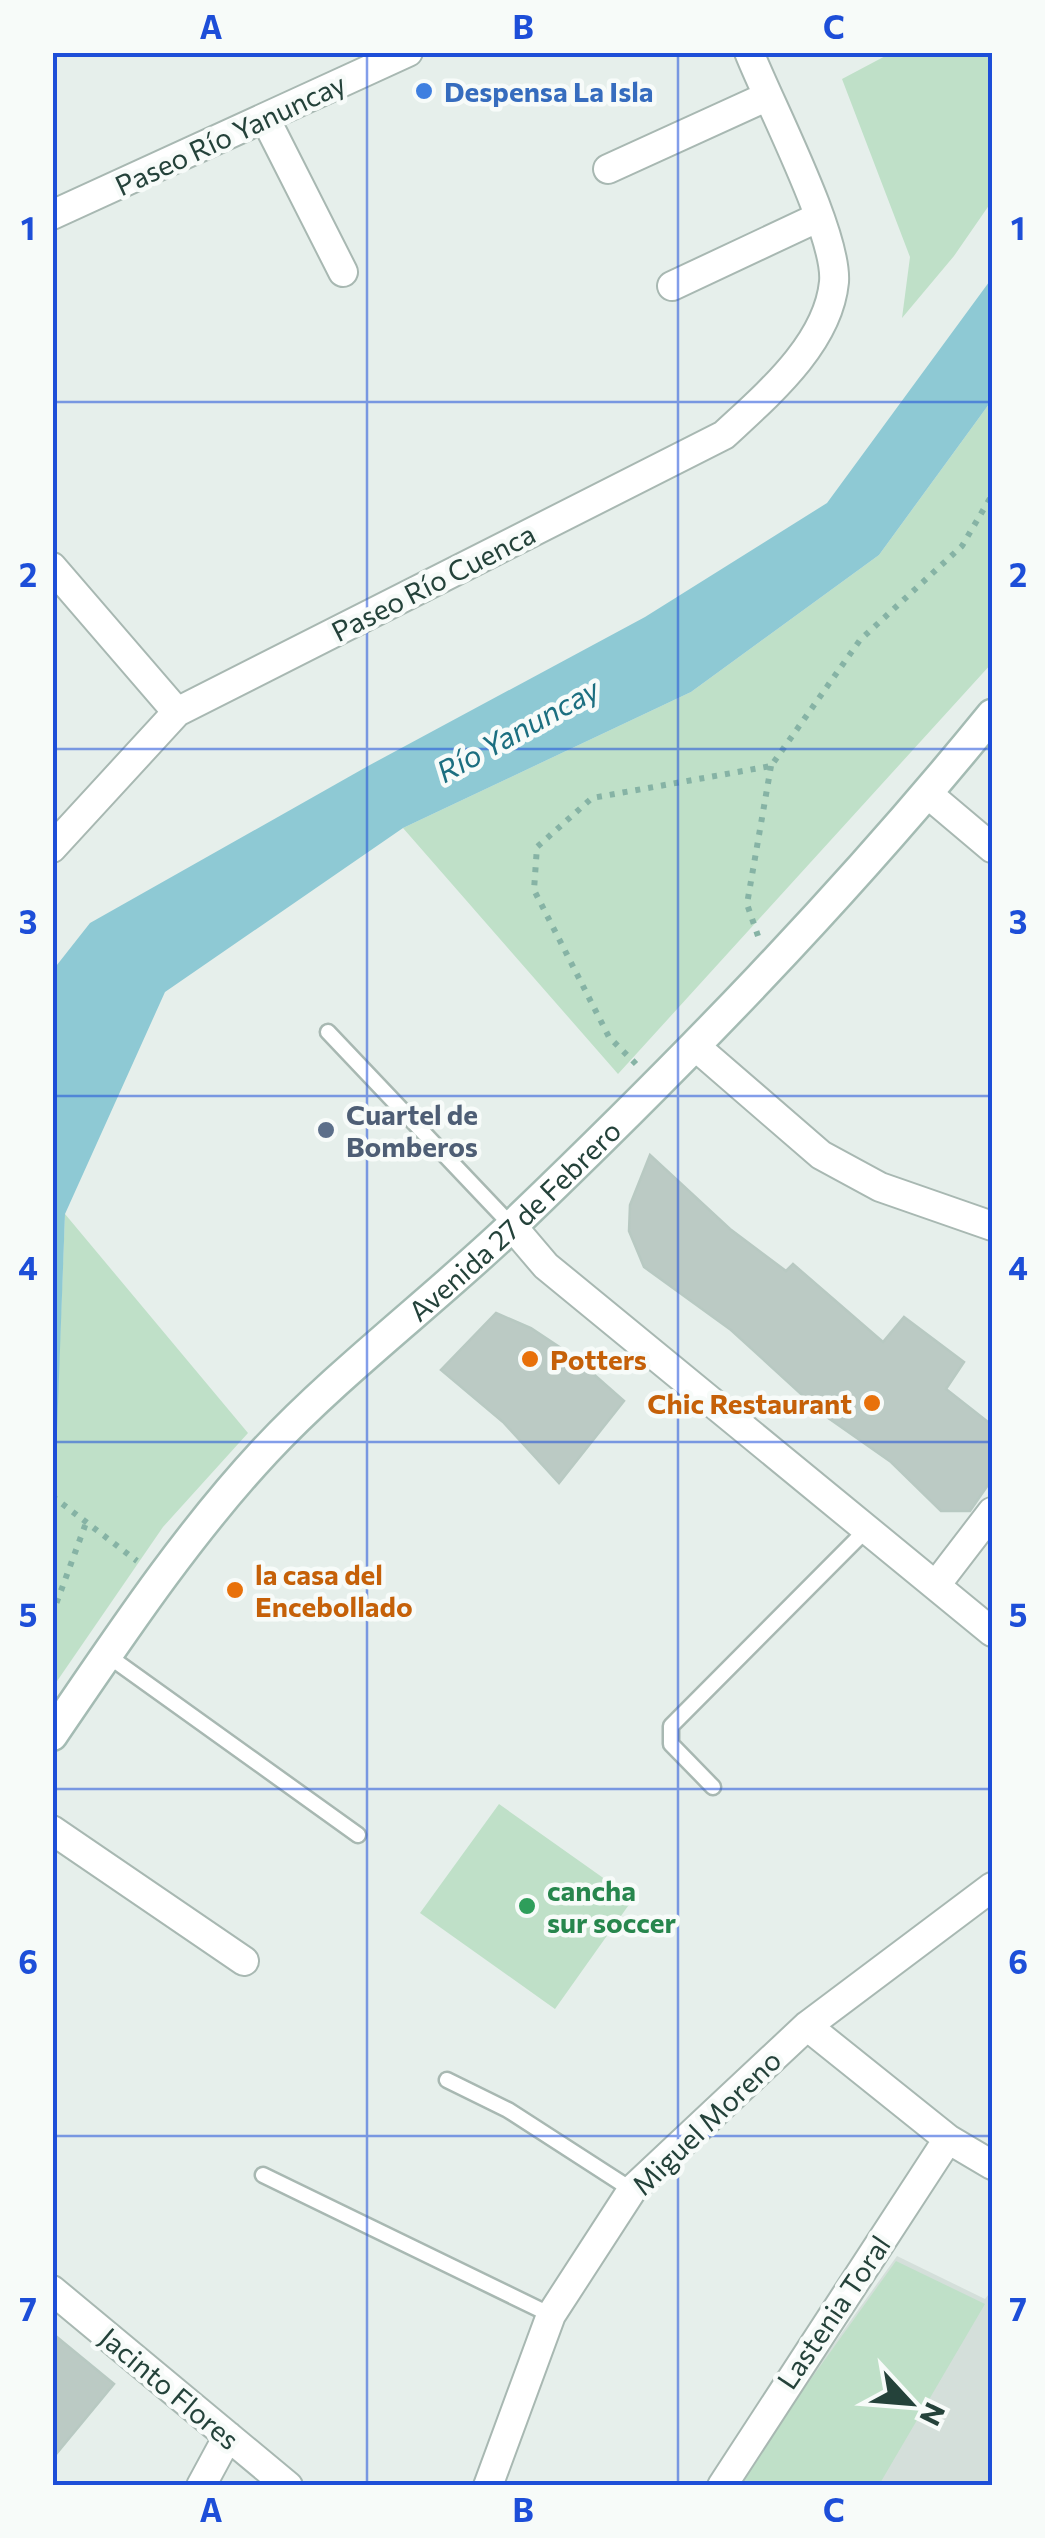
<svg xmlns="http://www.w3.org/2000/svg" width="1045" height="2538" font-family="Commissioner,sans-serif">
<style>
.built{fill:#d4dfda}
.green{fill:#bfe0c8}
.water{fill:#8ec9d4}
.building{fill:#bbcac4;stroke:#b8c9c2;stroke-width:2.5}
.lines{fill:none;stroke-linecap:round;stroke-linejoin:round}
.lane-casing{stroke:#a8b8b2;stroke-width:19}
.street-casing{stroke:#a8b8b2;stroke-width:32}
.secondary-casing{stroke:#a4bbb3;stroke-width:35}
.path{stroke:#86b3a5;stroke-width:6;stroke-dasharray:5 8;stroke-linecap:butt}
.lane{stroke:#fff;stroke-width:14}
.street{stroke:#fff;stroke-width:28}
.secondary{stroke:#fff;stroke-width:30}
.grid{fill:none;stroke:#1d4ed8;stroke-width:2.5;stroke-opacity:0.55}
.shop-dot{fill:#3f7fe0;stroke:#f7fbf9;stroke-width:4}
.service-dot{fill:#5c6f8a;stroke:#f7fbf9;stroke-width:4}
.food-dot{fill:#e8710a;stroke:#f7fbf9;stroke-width:4}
.leisure-dot{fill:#2e9e5b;stroke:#f7fbf9;stroke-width:4}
.labels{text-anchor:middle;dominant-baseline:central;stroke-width:9;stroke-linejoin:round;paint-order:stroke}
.shop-label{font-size:28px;font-weight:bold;fill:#366cbe;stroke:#f7fbf9;text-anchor:start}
.street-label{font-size:28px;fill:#24423a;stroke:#f7fbf9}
.service-label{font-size:28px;font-weight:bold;fill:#4e5e75;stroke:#f7fbf9;text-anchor:start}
.food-label{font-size:28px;font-weight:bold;fill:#c56008;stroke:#f7fbf9;text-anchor:start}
.leisure-label{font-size:28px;font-weight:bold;fill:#27864d;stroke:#f7fbf9;text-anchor:start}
.water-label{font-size:30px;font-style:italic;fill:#1c6f80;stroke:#f7fbf9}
.neatline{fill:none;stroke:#1d4ed8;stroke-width:4}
.grid-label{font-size:32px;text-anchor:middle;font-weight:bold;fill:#1d4ed8}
</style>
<rect width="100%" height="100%" fill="#e6efeb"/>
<!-- built -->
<path class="built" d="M 897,2256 L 985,2299 L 992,2290 L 992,2485 L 746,2486 L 739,2476 Z"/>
<!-- green -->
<path class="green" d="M 891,53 L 992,53 L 992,201 L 954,256 L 902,318 L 910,257 L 842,79 Z
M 992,400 L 992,663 L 618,1074 L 403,828 L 691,692 L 879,555 Z
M 65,1214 L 248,1433 L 163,1527 L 53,1687 L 52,1540 Z
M 499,1804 L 633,1899 L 555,2009 L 420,1913 Z
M 896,2261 L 985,2304 L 879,2485 L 742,2486 L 738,2480 Z"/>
<!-- water -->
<path class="water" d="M 992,278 L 992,400 L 879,555 L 691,692 L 403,828 L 165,992 L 65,1214 L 53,1540 L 53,970 L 90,923 L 368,766 L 645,617 L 827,503 Z"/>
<!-- building -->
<path class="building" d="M 650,1155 L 730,1229 L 786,1271 L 793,1264 L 883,1342 L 904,1317 L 964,1362 L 946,1389 L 992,1425 L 992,1479 L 970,1511 L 941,1511 L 891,1462 L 824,1415 L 731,1330 L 644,1267 L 629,1231 L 630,1205 Z
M 496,1313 L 531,1328 L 573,1356 L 624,1401 L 559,1483 L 503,1422 L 441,1370 Z
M 52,2333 L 114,2384 L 52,2459 Z"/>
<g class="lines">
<defs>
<path id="lane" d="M 328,1032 L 512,1226
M 107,1655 L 358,1835
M 713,1787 L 671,1744 L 671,1726 L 867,1529
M 447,2080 L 508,2110 L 632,2190
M 263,2175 L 551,2315"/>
<path id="street" d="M 265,118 L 343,272
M 608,169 L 766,97
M 52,215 L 408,52
M 672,286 L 819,217
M 52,567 L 177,712
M 928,794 L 992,848
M 52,848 L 177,712 L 724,435 C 767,395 828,344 834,282 C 838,235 769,103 749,52
M 695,1046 L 821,1155 L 880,1187 L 992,1226
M 512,1226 L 546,1266 L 992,1632
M 936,1585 L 992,1512
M 52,1830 L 244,1961
M 807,2026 L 948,2139 L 992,2165
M 52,2290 L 288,2486
M 201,2486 L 228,2436
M 488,2486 L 551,2315 L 632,2190 L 807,2026 L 992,1887
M 722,2486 L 948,2139"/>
<g id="secondary">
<path id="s1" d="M 52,1735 C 119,1637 185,1537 265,1451 C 338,1373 433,1301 511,1227 C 680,1065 844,897 992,715"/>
</g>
</defs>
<!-- lane casing -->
<use href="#lane" class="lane-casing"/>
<!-- street casing -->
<use href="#street" class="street-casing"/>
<!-- secondary casing -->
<use href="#secondary" class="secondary-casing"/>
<!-- path -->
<path class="path" d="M 758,936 L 747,904 L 771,766
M 636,1064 L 609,1037 L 534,890 L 537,847 L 592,798 L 771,766 L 860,640 L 962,546 L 992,495
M 52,1496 L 137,1561
M 52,1615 L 86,1523"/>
<!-- lane -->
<use href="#lane" class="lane"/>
<!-- street -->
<use href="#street" class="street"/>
<!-- secondary -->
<use href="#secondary" class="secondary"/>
</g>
<!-- grid -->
<path class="grid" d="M 367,52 L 367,2486M 678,52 L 678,2486M 52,402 L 992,402M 52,749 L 992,749M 52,1096 L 992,1096M 52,1442 L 992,1442M 52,1789 L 992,1789M 52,2136 L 992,2136"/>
<!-- markers -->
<circle class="shop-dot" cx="424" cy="91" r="10"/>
<circle class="service-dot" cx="326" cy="1130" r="10"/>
<g class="food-dot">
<circle cx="530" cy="1359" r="10"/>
<circle cx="872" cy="1403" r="10"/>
<circle cx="235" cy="1590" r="10"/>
</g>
<circle class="leisure-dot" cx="527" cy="1906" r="10"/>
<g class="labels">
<!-- shop labels -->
<g class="shop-label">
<text x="444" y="91">Despensa La Isla</text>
</g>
<!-- street labels -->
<g class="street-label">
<text transform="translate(230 134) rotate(-25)">Paseo Río Yanuncay</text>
<text transform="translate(433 582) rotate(-27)">Paseo Río Cuenca</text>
<text stroke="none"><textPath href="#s1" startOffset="695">Avenida 27 de Febrero</textPath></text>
<text transform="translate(706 2122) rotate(-44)">Miguel Moreno</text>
<text transform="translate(833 2312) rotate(-56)">Lastenia Toral</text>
<text transform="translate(170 2388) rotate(40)">Jacinto Flores</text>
</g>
<!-- service labels -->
<g class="service-label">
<text x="346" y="1114">Cuartel de<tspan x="346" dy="32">Bomberos</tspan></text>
</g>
<!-- food labels -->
<g class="food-label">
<text x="550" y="1359">Potters</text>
<text x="852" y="1403" text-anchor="end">Chic Restaurant</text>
<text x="255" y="1574">la casa del<tspan x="255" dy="32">Encebollado</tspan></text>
</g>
<!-- leisure labels -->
<g class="leisure-label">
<text x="547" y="1890">cancha<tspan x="547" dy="32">sur soccer</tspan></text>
</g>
<!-- water labels -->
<g class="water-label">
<text transform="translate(517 729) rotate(-29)">Río Yanuncay</text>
</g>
</g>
<!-- border -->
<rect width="1045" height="2538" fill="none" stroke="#f7fbf9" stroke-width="110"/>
<!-- north arrow -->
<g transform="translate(910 2403) rotate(116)" stroke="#f7fbf9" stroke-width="8" paint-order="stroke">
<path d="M0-8L18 38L0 25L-18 38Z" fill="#24423a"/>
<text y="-15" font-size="28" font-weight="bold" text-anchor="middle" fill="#24423a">N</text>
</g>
<rect x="55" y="55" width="935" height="2428" class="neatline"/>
<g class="grid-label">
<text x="211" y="39">A</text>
<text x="523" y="39">B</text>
<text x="834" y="39">C</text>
<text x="28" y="240">1</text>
<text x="1018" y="240">1</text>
<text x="28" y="587">2</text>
<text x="1018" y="587">2</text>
<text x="28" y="934">3</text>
<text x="1018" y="934">3</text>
<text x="28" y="1280">4</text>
<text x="1018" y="1280">4</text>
<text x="28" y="1627">5</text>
<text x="1018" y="1627">5</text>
<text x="28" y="1974">6</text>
<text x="1018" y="1974">6</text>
<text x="28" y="2321">7</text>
<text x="1018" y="2321">7</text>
<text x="211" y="2522">A</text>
<text x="523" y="2522">B</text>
<text x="834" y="2522">C</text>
</g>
</svg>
